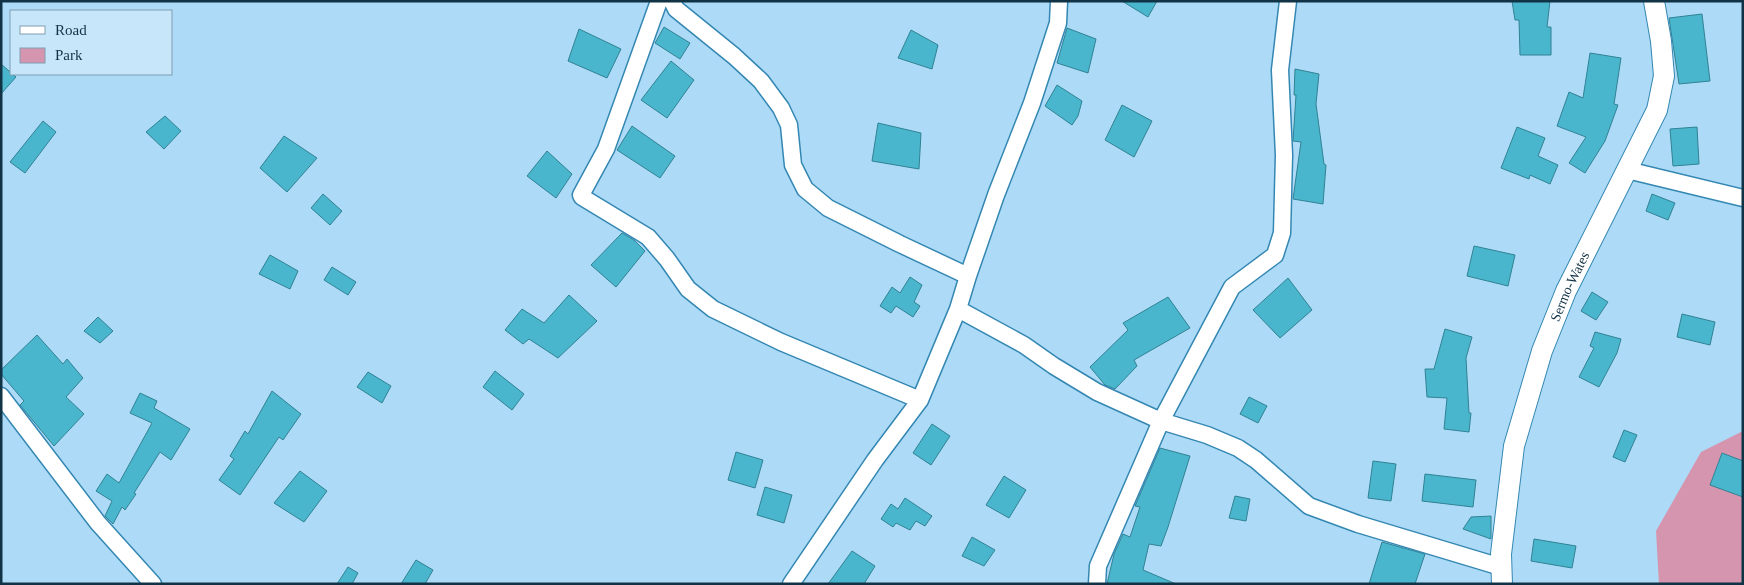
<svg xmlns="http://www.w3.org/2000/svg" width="1744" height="585" font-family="Georgia,serif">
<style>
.green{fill:#d695ae}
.building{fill:#4ab6cd;stroke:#308294}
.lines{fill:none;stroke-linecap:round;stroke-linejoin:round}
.minor-casing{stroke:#3487b2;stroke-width:19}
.major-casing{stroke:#3487b2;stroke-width:22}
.minor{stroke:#fff;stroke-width:16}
.major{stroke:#fff;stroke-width:20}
.labels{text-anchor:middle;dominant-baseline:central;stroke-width:4;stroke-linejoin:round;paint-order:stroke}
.street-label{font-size:14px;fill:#113346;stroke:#c8e6f9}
</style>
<rect width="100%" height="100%" fill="#addbf7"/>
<!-- green -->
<path class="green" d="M 1743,431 L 1743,584 L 1659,584 L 1656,531 L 1701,452 Z"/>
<!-- building -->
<path class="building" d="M 1122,1 L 1157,1 L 1148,17 Z
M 1512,1 L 1550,1 L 1547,27 L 1551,27 L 1551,55 L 1520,55 L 1519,20 L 1515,20 Z
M 1702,14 L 1710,81 L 1679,84 L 1669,18 Z
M 664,27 L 690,43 L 680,59 L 655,43 Z
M 1067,28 L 1096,39 L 1088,73 L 1057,63 Z
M 579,29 L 621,49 L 607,78 L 568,61 Z
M 911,30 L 938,45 L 932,69 L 898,58 Z
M 1590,53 L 1621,58 L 1614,104 L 1618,105 L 1605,141 L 1585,173 L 1569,163 L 1586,137 L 1557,126 L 1569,92 L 1583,98 Z
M 671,61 L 694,80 L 667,118 L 641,100 Z
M 1,64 L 16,77 L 1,94 Z
M 1295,69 L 1319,74 L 1316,104 L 1324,164 L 1326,165 L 1323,204 L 1293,199 L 1301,142 L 1293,141 L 1296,95 L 1294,95 Z
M 1057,85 L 1082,101 L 1078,116 L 1072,125 L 1045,106 Z
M 1122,105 L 1152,121 L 1134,157 L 1105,140 Z
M 165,116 L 181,131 L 164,149 L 146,132 Z
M 43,121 L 56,132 L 25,173 L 10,162 Z
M 878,123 L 921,133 L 919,169 L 872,161 Z
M 632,126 L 675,156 L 660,178 L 617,150 Z
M 1517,127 L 1545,138 L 1538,156 L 1558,165 L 1550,184 L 1530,175 L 1529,179 L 1501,168 Z
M 1697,127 L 1699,164 L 1673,166 L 1670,129 Z
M 284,136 L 317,158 L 287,192 L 260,168 Z
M 547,151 L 572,174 L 556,198 L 527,176 Z
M 323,194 L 342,211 L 330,225 L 311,208 Z
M 1652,194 L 1675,203 L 1668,220 L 1646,211 Z
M 622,233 L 634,240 L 645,251 L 616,287 L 591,265 Z
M 1474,246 L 1515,255 L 1508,286 L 1467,276 Z
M 270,255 L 298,271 L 290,289 L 259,274 Z
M 332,267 L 356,282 L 348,295 L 324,280 Z
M 910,277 L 922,285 L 914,302 L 920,306 L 913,317 L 896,306 L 891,313 L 880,306 L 892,287 L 900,293 Z
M 1288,278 L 1312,310 L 1280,338 L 1253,310 Z
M 1592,292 L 1608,302 L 1596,320 L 1581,311 Z
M 569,295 L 597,321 L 558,358 L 529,339 L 523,344 L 505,330 L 522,309 L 544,323 Z
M 1168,297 L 1190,328 L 1134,360 L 1137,366 L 1115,389 L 1105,385 L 1090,367 L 1128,330 L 1123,323 Z
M 1682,314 L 1715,322 L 1710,345 L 1677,337 Z
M 98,317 L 113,331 L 100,343 L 84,331 Z
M 1445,329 L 1472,337 L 1466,358 L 1469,413 L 1471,413 L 1469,432 L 1444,429 L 1447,398 L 1427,397 L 1425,369 L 1434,369 Z
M 1595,332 L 1621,339 L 1617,353 L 1599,387 L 1579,377 L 1594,348 L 1590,346 Z
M 37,335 L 63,364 L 67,359 L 83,378 L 66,397 L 84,414 L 54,446 L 20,405 L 24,401 L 1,374 L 1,370 Z
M 495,371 L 524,394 L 512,410 L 483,387 Z
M 368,372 L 391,386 L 382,403 L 357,387 Z
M 272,391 L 301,414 L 283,440 L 279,437 L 240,495 L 219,480 L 234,459 L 230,456 L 245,431 L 248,434 Z
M 140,393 L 157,401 L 154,408 L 190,429 L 171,460 L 160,452 L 134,493 L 136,494 L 125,510 L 122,507 L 113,524 L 105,516 L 112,501 L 96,491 L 107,474 L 119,483 L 152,423 L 130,413 Z
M 1249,397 L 1267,406 L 1258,423 L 1240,414 Z
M 932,424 L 950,436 L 931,465 L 913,453 Z
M 1624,430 L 1637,435 L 1625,462 L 1613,457 Z
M 1160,448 L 1190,456 L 1168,527 L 1161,546 L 1149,544 L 1143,570 L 1176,584 L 1107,584 L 1114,554 L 1123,534 L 1130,537 L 1140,507 L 1135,506 Z
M 736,452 L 763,460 L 755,488 L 728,480 Z
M 1722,453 L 1743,461 L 1743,497 L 1710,485 Z
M 1373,461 L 1396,464 L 1391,501 L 1368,498 Z
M 300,471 L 327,491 L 304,522 L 274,503 Z
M 1425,474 L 1476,480 L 1473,507 L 1422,501 Z
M 1004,476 L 1026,490 L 1009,518 L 986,505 Z
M 765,487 L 792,495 L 784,523 L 757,515 Z
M 1235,496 L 1250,499 L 1246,521 L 1229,518 Z
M 905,498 L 932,516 L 925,526 L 916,521 L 910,530 L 896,523 L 893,527 L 881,519 L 891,504 L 898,509 Z
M 1491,516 L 1491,539 L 1463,529 L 1471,517 Z
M 972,537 L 995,550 L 984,566 L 962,556 Z
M 1534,539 L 1576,546 L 1572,568 L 1531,561 Z
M 1382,542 L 1425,554 L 1415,584 L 1369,584 Z
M 852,551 L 875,566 L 864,584 L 828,584 Z
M 416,560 L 433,570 L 425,584 L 401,584 Z
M 348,567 L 358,573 L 352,584 L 337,584 Z"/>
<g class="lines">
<defs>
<path id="minor" d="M 659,1 L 606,149 L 581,195 L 582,197 L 648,237 L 667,259 L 688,289 L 713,309 L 781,342 L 920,400
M 672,1 L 676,9 L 734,56 L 761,81 L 781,108 L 789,125 L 793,165 L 805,189 L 828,208 L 900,244 L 968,276 L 958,309 L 920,400 L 875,460 L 791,584
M 1627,170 L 1743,198
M 968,276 L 996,195 L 1032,103 L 1058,23 L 1059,1
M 958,309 L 1024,345 L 1054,366 L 1097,392 L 1161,421 L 1232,287 L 1275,255 L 1282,233 L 1284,155 L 1280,70 L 1288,1
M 1,396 L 98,523 L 153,584
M 1097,584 L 1098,566 L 1161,421 L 1207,435 L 1238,448 L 1256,460 L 1309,506 L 1358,524 L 1501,567"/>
<g id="major">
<path id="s1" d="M 1502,584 L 1501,554 L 1514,446 L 1542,351 L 1566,291 L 1657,110 L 1664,76 L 1661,41 L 1654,1"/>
</g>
</defs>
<!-- minor casing -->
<use href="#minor" class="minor-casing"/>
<!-- major casing -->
<use href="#major" class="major-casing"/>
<!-- minor -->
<use href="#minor" class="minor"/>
<!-- major -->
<use href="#major" class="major"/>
</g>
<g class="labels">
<!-- street labels -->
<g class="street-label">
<text stroke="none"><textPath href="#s1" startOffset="308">Sermo-Wates</textPath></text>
</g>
</g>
<!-- border -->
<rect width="1744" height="585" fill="none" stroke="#113346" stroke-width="5"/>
<!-- legend -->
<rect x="10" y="10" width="162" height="65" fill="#c8e6f9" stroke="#7f9eb1"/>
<rect x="20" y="26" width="25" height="8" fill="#ffffff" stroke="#7f9eb1"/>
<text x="55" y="35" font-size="15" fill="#113346">Road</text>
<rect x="20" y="48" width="25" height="15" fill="#d695ae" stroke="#7f9eb1"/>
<text x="55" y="60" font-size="15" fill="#113346">Park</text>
</svg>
